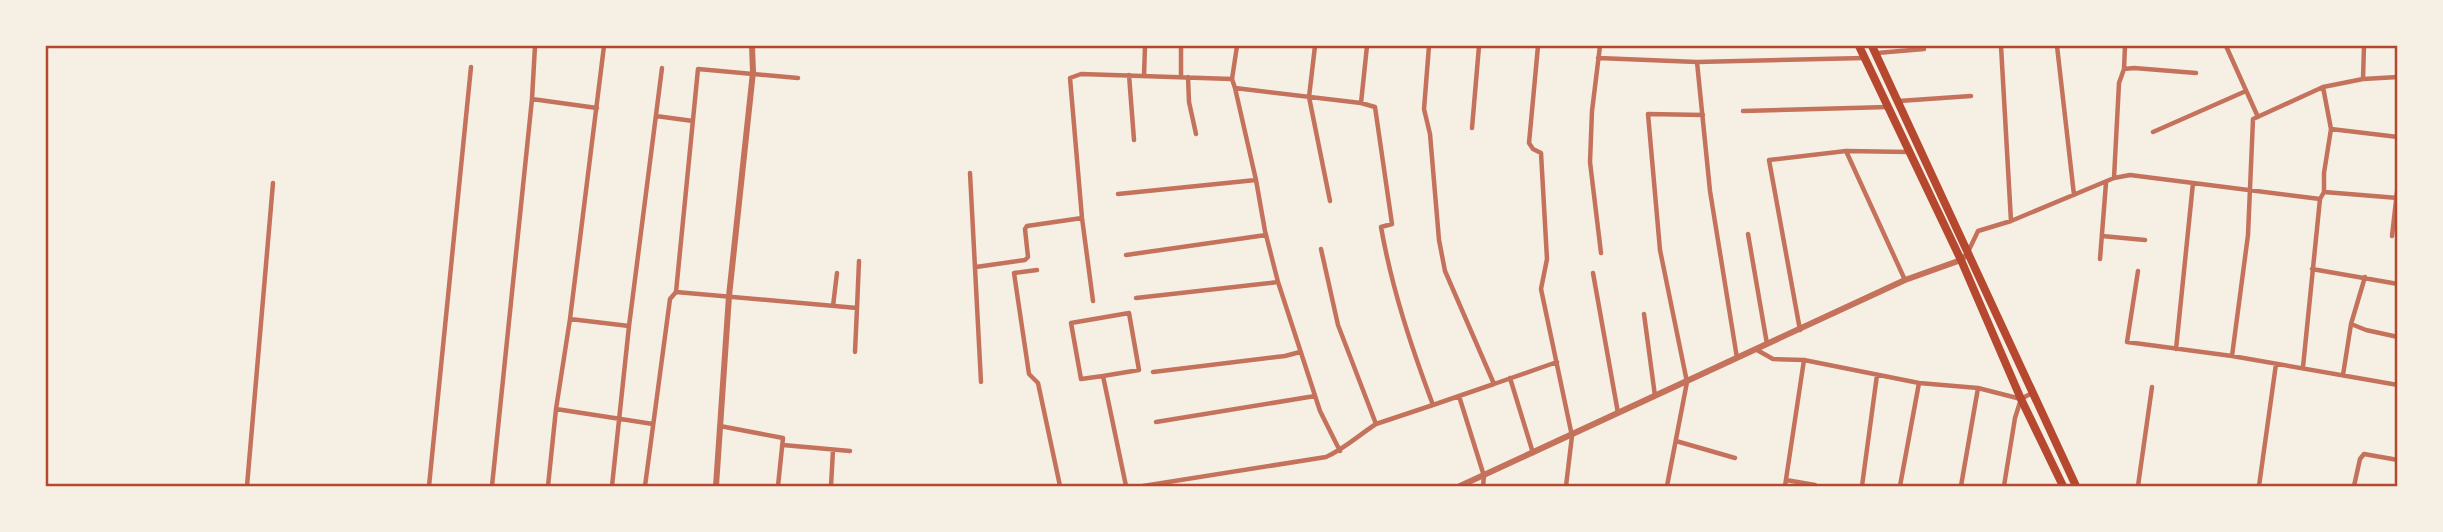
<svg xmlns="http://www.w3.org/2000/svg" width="2443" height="532" font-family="'PT Sans Narrow',sans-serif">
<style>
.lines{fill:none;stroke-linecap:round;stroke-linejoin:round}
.minor{stroke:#c5725c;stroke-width:4.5}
.tertiary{stroke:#c5725c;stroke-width:6}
.primary{stroke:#b5482f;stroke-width:8}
.neatline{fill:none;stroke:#b5482f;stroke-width:2.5}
</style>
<rect width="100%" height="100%" fill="#f6efe4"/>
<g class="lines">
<!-- minor -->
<path class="minor" d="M 604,46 L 570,319 L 629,326 L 662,68
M 1237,46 L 1232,79 L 1235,88 L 1361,103 L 1375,107 L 1392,224 L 1381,227 C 1392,289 1411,346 1433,405 L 1459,396 L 1484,476 L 1483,486
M 1315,46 L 1309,97 L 1330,201
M 1429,46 L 1424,109 L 1430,134 L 1439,240 L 1445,271 L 1494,384 L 1459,396
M 1538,46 L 1529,143 L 1533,149 L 1541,153 L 1547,259 L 1541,289 L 1572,436 L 1566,486
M 1600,46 L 1592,111 L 1590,162 L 1601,253
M 2001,46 L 2011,221
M 2057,46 L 2074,195
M 2226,46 L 2258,117
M 1877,53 L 1924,49
M 1598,58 L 1697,62 L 1864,58
M 1697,62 L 1710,191 L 1737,358
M 2124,69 L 2125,46
M 1129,75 L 1134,140
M 1144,76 L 1145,46
M 1181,77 L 1181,46
M 1188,77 L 1189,102 L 1196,134
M 2363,79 L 2398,77
M 1235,88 L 1256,180 L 1265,231 L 1278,282 L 1320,411 L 1340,451
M 532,99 L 535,46
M 1899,101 L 1971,96
M 1361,103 L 1367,46
M 1743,111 L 1888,107
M 656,116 L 693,121
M 1472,128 L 1479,46
M 2331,129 L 2398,137
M 2153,132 L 2246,91
M 1846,151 L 1905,280
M 970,173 L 981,382
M 2114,178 L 2119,83 L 2124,69 L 2134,68 L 2196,73
M 2324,192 L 2398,198
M 1118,194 L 1256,180
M 1748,234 L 1767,344
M 2102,236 L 2145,240
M 2392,236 L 2398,183
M 1321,249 L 1338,325 L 1376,424 L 1433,405
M 1968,252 L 1978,231 L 2011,221 L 2114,178 L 2130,175 L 2320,199 L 2324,192 L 2324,173 L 2331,129 L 2323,87 L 2363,79 L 2364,46
M 1126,255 L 1266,235
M 2100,259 L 2106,183
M 976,267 L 1025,260 L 1028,257 L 1025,229 L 1027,226 L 1082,218
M 2312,269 L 2398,284
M 1037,270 L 1014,273 L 1029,374 L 1038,383 L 1060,486
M 2138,271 L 2127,342 L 2232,356 L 2398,385
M 1593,273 L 1618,413
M 2365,277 L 2351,324 L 2366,330 L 2398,337
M 676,292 L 698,69 L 798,78
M 1136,298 L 1278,282
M 1093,301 L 1082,218 L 1070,78 L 1081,74 L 1232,79
M 833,306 L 837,273
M 1644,314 L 1655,396
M 1800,330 L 1769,160 L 1846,151 L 1908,152
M 2176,349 L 2193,183
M 1757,350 L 1773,359 L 1804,360 L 1919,383 L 1978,388 L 2021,399 L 2032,393
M 855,352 L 857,308
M 2232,356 L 2248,235 L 2253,119 L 2323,87
M 2303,367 L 2320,199
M 1153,372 L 1285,356 L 1300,352
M 2343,375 L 2351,324
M 1103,376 L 1081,379 L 1071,323 L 1129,313 L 1139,370 L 1103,376 L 1126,486
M 1510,378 L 1533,453
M 1494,384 L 1557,362
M 556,409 L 570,319
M 1156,422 L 1315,396
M 720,426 L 783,438 L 778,486
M 1676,441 L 1735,458
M 783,445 L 850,451
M 1786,480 L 1815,485
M 247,486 L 273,183
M 429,486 L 471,67
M 492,486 L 532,99 L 597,108
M 548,486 L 556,409 L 653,424
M 612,486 L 629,326
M 645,486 L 670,299 L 676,292 L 857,308 L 859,261
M 831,486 L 833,450
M 1143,486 L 1326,457 C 1344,449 1359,435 1376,424
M 1667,486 L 1687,382 L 1660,250 L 1648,114 L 1703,115
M 1785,486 L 1804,360
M 1862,486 L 1877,375
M 1900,486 L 1919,383
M 1961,486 L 1978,388
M 2004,486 L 2015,418 L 2021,399
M 2138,486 L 2152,387
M 2259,486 L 2276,364
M 2354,486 L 2360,459 L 2364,454 L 2398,460"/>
<!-- tertiary -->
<path class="tertiary" d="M 716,486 L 729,296 L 753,72 L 752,46
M 1460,486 L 1905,280 L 1961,260 L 1964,257"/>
<!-- primary -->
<path class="primary" d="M 1859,46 L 1961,260 L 2021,399 L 2063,486
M 1872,46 L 2076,486"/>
</g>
<!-- border -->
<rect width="2443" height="532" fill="none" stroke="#f6efe4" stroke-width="94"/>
<rect x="47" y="47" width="2349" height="438" class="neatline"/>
</svg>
